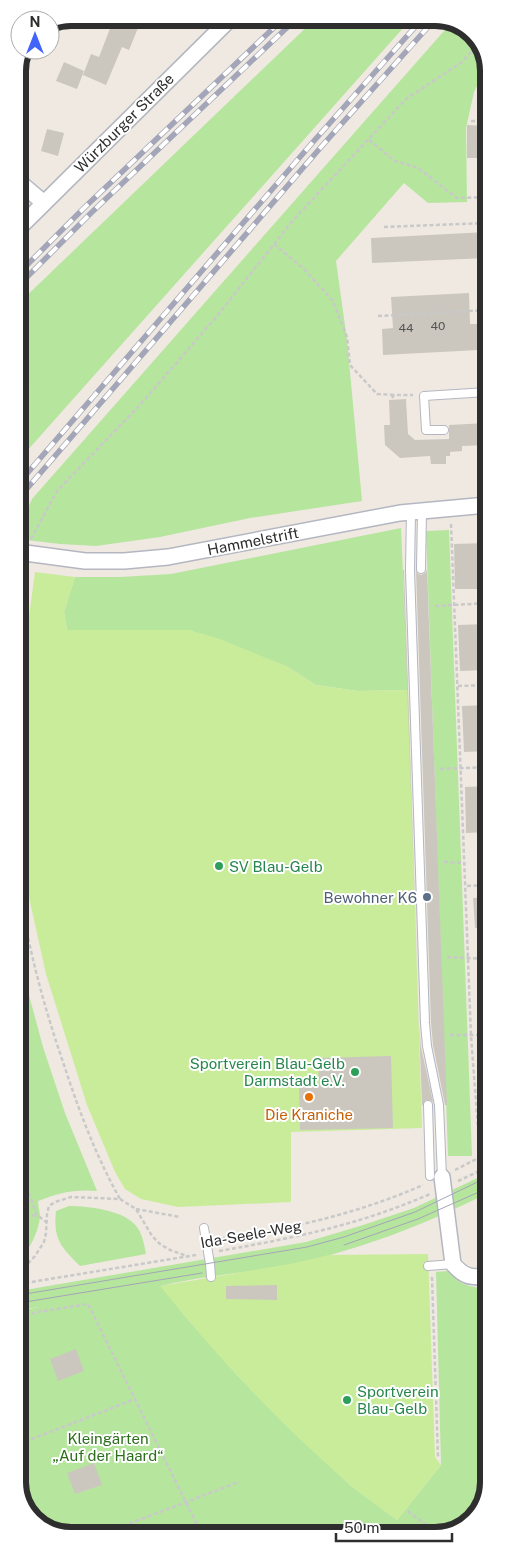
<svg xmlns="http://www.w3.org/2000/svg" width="506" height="1553" font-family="'Public Sans',sans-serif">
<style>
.green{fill:#b6e59e}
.pitch{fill:#c9ec9a}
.building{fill:#cbc7bf}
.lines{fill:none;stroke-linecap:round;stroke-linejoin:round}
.service-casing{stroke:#b4b7c1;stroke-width:10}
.minor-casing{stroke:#b4b7c1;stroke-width:18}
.path{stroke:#c9c9c9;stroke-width:2.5;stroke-dasharray:4 2.5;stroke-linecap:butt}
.service{stroke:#fff;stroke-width:8}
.minor{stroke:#fff;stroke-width:15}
.tram{stroke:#a3a6b8;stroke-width:1}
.rail-casing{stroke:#a3a6b8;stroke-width:5.5}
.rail{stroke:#fff;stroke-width:4;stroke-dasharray:11;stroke-linecap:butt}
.leisure-dot{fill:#2e9e5b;stroke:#fff;stroke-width:2}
.service-dot{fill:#5c6f8a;stroke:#fff;stroke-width:2}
.food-dot{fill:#e8710a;stroke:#fff;stroke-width:2}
.labels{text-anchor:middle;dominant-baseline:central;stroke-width:4;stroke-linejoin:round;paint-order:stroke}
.number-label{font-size:12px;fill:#555452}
.street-label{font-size:15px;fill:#2e2e2e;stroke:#fff}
.leisure-label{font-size:15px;fill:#27864d;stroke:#fff;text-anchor:start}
.service-label{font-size:15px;fill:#4e5e75;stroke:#fff;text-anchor:end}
.food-label{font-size:15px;fill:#c56008;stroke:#fff}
.park-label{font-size:15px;fill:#2c6e1b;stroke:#fff}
.rim{fill:none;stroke:#2e2e2e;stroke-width:6}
</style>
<rect width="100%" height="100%" fill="#efe9e1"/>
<!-- green -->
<path class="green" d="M 316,18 L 412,18 L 18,461 L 18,304 Z
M 451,23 L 470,31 L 487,58 L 487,65 L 474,92 L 466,128 L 467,202 L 428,203 L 404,183 L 336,261 L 347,340 L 362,501 L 250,518 L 160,537 L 96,546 L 60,544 L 18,539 L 18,530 L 32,499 Z
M 401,528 L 408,690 L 358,691 L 316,685 L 286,666 L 189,630 L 67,630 L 64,612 L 75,577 L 120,577 L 171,574 Z
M 449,530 L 472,1156 L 448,1156 L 426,531 Z
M 19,958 L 43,1047 L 65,1113 L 97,1191 C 74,1189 59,1193 38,1201 C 38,1206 40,1212 40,1217 C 38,1233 30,1249 19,1261 Z
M 488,1173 L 488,1193 C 425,1224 361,1250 292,1264 C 249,1273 203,1275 161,1286 L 190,1322 L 237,1375 L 286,1425 L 350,1485 L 397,1520 L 441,1465 L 436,1272 L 448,1271 C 459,1283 466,1287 483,1288 L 488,1399 L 488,1482 L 477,1515 L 448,1534 L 68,1535 L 36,1522 L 19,1495 L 19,1311 L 39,1307 L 19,1310 L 19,1291 L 306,1242 L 360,1226 L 414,1208 Z
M 69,1206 C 88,1206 125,1210 137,1227 C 143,1236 144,1244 146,1254 L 80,1266 C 61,1247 53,1239 56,1211 Z"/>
<!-- pitch -->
<path class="pitch" d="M 35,572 L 75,577 L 64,612 L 67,630 L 189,630 L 220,639 L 286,666 L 316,685 L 358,691 L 408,690 L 422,1128 L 291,1132 L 291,1202 L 178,1207 L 141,1199 L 125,1189 L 115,1172 L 87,1105 L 46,974 L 30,902 L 18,829 L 18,708 L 21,675 Z
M 428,1254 L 435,1457 L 441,1465 L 397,1520 C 381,1508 364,1497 349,1484 C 280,1424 217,1357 160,1286 L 290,1264 L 329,1255 Z"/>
<!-- building -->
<path class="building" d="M 114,18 L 138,28 L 129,50 L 122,47 L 106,85 L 83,75 L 91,54 L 99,57 Z
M 64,62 L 84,71 L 77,89 L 56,81 Z
M 467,125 L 487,126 L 487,158 L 467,158 Z
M 47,129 L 64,133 L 58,156 L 41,151 Z
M 487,232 L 487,258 L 372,263 L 371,238 Z
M 469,293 L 470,324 L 482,324 L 483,338 L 478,339 L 479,350 L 383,355 L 382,329 L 393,328 L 391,297 Z
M 406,399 L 408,434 L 415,440 L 449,439 L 449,425 L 487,423 L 487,445 L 462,446 L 462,451 L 450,452 L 450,456 L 446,456 L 446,464 L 431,464 L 430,456 L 400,458 L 385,445 L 384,425 L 390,425 L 389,400 Z
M 487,543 L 487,557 L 483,557 L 484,589 L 455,589 L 454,544 Z
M 427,569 L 447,1105 L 445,1105 L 433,1045 L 431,1023 L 416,570 L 418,574 L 421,575 L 426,572 Z
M 403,570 L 404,570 L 419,1023 L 421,1047 L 433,1102 L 430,1100 L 426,1100 L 422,1106 Z
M 487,624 L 487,670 L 460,671 L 458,625 Z
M 488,705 L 488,751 L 464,752 L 462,706 Z
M 488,786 L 488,832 L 466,833 L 465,787 Z
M 488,897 L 488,927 L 475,928 L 473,898 Z
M 391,1056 L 393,1128 L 300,1130 L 299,1086 L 319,1085 L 318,1058 Z
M 277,1285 L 277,1300 L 226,1299 L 226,1286 Z
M 76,1349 L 84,1371 L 58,1381 L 50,1359 Z
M 94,1463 L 102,1485 L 75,1494 L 67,1473 Z"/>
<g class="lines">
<defs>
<path id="service" d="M 444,430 L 426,430 L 424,396 L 487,392
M 411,512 L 410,570 L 425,1023 L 427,1046 L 439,1105 L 442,1177
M 421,569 L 422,511
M 428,1105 L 430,1176
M 204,1228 L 210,1264 L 211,1277
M 428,1266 L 453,1264"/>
<path id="minor" d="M 18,181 L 44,203
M 18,229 L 231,18
M 18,552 L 85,561 L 124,561 L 168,557 L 400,513 L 487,505
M 442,1177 L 453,1264 C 465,1278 471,1277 488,1277"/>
</defs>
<!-- service casing -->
<use href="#service" class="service-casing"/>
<!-- minor casing -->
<use href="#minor" class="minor-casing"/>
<!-- path -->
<path class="path" d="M 471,121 L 487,121
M 369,140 L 395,161 L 418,168 L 457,198 L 487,197
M 384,227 L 487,223
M 274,244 L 304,269 L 333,301 L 347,337 L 350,365 L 377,394 L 394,395
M 378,316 L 487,310
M 392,398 L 394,395 L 413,395
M 451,524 L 471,1036 L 482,1180 L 482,1228 L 484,1263
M 31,539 L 57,491 L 139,406 L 217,316 L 294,219 L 406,99 L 462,62 L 478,44
M 435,606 L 487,603
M 18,622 L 26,567
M 458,686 L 488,685
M 440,769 L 488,767
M 444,862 L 465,863
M 467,886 L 488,885
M 19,887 C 28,948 44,1007 64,1065 C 79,1111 96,1156 120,1199
M 447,957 L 488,959
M 450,1035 L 488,1035
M 19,1169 L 37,1215 L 46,1222
M 455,1170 L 488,1153
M 458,1181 L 488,1167
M 136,1209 L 180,1217
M 19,1218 L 37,1215
M 216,1239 C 287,1230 357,1214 423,1185
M 219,1251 C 294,1238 359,1225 430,1194
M 19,1273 L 35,1256 L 44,1242 L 46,1233 L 47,1214 L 49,1206 L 55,1202 L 71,1197 L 120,1199 L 136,1209 L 152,1236 L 160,1244 L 170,1250 L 187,1256
M 432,1277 L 438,1457
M 19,1284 L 196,1255
M 486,1291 L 488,1347
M 19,1318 L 37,1312 L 88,1304 L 202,1535
M 19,1444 L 135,1399
M 408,1511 L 438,1534
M 99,1535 L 239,1482"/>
<!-- service -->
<use href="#service" class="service"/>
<!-- minor -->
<use href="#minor" class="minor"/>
<!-- tram -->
<path class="tram" d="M 344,1245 L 418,1219 L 488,1188
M 19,1295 L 307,1247 L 344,1237 L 415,1212 L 488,1177
M 19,1303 L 202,1273"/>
<defs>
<path id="rail" d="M 18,274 L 85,207 L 284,18
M 18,286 L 91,213 L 297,18
M 18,484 L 313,142 L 423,18
M 18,499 L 321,147 L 436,18"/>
</defs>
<!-- rail casing -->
<use href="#rail" class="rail-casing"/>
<!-- rail -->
<use href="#rail" class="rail"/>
</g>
<!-- markers -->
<g class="leisure-dot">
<circle cx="219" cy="866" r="5"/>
<circle cx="355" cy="1072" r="5"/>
<circle cx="347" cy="1400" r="5"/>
</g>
<circle class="service-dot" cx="427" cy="897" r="5"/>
<circle class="food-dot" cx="309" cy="1097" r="5"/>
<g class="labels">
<!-- number labels -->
<g class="number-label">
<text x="438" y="326">40</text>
<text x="406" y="328">44</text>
</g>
<!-- street labels -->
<g class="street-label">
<text transform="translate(124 123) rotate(-45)">Würzburger Straße</text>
<text transform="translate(253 541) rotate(-11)">Hammelstrift</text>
<text transform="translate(251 1234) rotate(-10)">Ida-Seele-Weg</text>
</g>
<!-- leisure labels -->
<g class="leisure-label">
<text x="229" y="866">SV Blau-Gelb</text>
<text x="345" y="1063" text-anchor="end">Sportverein Blau-Gelb<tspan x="345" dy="17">Darmstadt e.V.</tspan></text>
<text x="357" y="1391">Sportverein<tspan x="357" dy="17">Blau-Gelb</tspan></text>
</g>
<!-- service labels -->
<g class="service-label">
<text x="417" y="897">Bewohner K6</text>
</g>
<!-- food labels -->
<g class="food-label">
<text x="309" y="1114">Die Kraniche</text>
</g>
<!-- park labels -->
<g class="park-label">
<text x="108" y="1438">Kleingärten<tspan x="108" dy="17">„Auf der Haard“</tspan></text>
</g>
</g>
<!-- crop -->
<path d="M0 0H506V1553H0ZM71 26H435A45 45 0 0 1 480 71V1482A45 45 0 0 1 435 1527H71A45 45 0 0 1 26 1482V71A45 45 0 0 1 71 26Z" fill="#fff" fill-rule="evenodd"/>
<path class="rim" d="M71 26H435A45 45 0 0 1 480 71V1482A45 45 0 0 1 435 1527H71A45 45 0 0 1 26 1482V71A45 45 0 0 1 71 26Z"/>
<!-- north arrow -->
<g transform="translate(35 35)"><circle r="24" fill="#ffffff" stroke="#ababab"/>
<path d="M0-4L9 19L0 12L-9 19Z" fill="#4264fb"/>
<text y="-8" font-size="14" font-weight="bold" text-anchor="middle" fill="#2e2e2e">N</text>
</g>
<!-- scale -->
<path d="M336 1533v8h116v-8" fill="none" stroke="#2e2e2e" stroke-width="2.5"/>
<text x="344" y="1533" font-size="15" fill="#2e2e2e" stroke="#ffffff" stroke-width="4" paint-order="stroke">50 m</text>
</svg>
